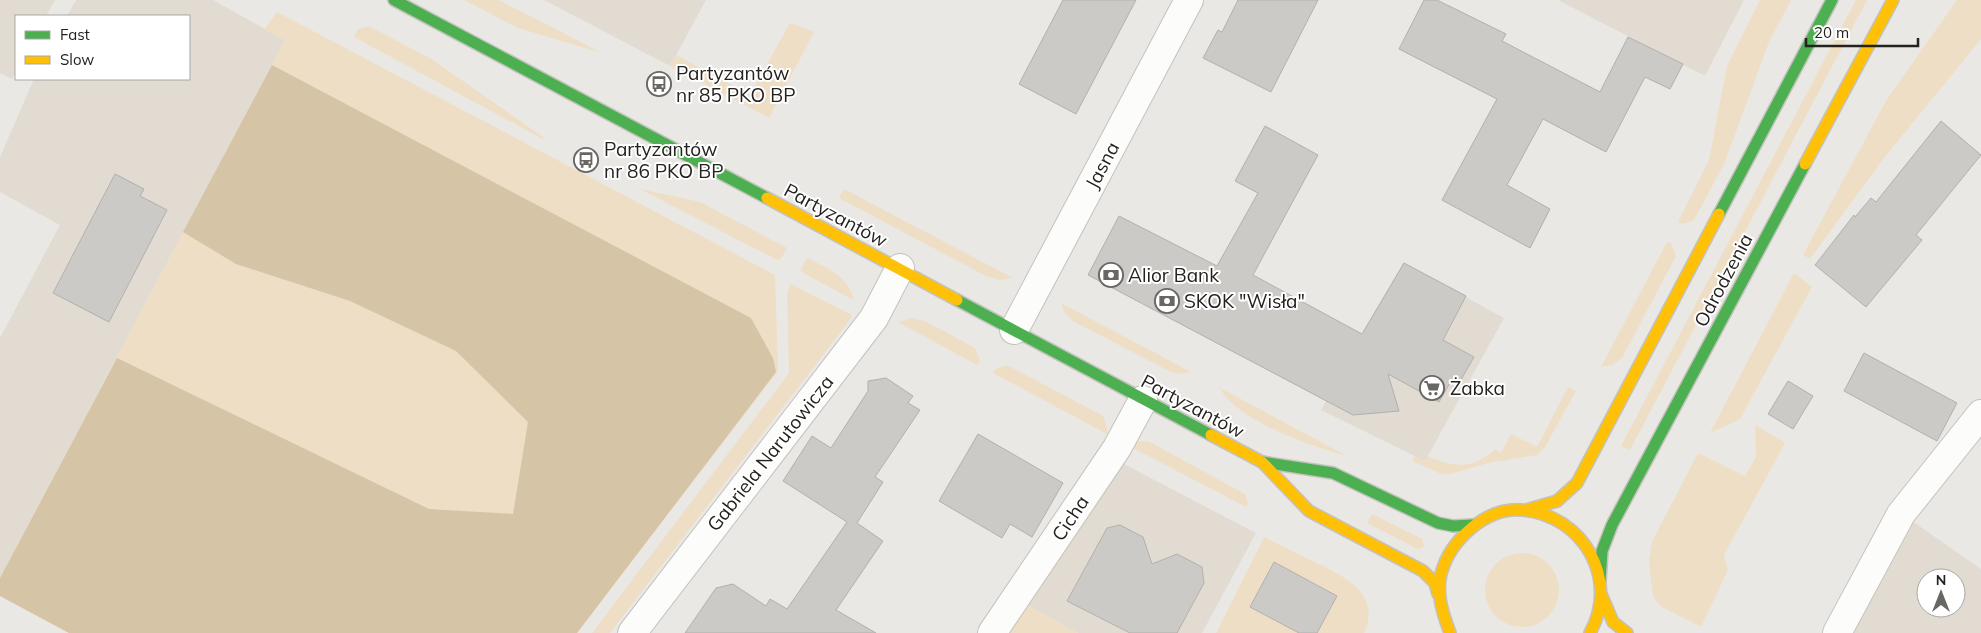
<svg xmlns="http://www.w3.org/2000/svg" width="1981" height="633" font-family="Mulish,sans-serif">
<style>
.built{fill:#e1dbd2;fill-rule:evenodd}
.green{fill:#eedec5}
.forest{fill:#d6c4a7}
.building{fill:#cccac7;stroke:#b2b0ad}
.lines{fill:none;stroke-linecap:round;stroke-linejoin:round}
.street-casing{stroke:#c4c2be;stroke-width:30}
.fast-casing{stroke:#c4c2be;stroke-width:14}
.slow-casing{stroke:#c4c2be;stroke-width:14}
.street{stroke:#fcfcfb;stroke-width:28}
.fast{stroke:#4caf50;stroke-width:11}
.slow{stroke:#ffc107;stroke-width:11}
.labels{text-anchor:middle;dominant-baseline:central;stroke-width:4;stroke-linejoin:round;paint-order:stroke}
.poi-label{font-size:19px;fill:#24221f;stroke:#fff;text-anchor:start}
.street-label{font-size:19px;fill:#24221f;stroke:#fff}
</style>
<rect width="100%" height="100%" fill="#eae8e4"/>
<!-- built -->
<path class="built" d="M 0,0 L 55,0 L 46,16 L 16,16 L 16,72 L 12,79 L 0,73 Z
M 76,0 L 213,0 L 285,40 L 0,578 L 0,338 L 60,225 L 0,192 L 0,157 L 34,79 L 189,79 L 189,16 L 67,16 Z
M 544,0 L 706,0 L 670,66 Z
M 1558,0 L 1744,0 L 1705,76 Z
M 1403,263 L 1504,318 L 1425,461 L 1321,410 Z
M 1118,461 L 1256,533 L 1202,633 L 1078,633 L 1025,604 Z
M 1912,521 L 1981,569 L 1981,633 L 1854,633 ZM 1926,578 L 1956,578 L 1956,608 L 1926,608 Z"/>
<!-- green -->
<path class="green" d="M 464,0 L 499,0 L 602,53 L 518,28 Z
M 1760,0 L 1791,0 L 1769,42 L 1724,164 L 1694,220 L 1682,224 L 1678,222 L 1709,160 L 1727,66 Z
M 1856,0 L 1867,0 L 1630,450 L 1621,446 Z
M 1957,0 L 1981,0 L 1981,39 L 1884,158 L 1810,259 L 1803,255 L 1887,99 Z
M 277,12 L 775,275 L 778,371 L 577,633 L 69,633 L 0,596 L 0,578 L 285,40 L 264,30 Z
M 790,23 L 814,32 L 769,118 L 670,66 L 676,55 L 750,95 Z
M 369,26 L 433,60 L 543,137 L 543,139 L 354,37 L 358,29 Z
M 640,189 L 700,202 L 787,248 L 781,259 L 777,260 Z
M 844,189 L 1013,278 L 999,280 L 986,276 L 839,198 Z
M 1667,242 L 1671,243 L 1676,256 L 1622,358 L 1612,365 L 1601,367 Z
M 807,258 C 827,268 849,276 854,300 L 803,273 L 801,269 Z
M 1794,273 L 1812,287 L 1740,419 L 1710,433 Z
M 791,284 L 852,315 L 849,321 L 610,633 L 592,633 L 789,373 L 787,292 Z
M 1061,303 L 1191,372 L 1176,374 L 1169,371 L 1073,321 L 1065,313 Z
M 912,318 L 927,322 L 975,348 L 980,361 L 977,365 L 898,322 Z
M 1007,365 L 1103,416 L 1107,428 L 1107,434 L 993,373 L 995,369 Z
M 1568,387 L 1576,391 L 1545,447 L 1537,455 L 1488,463 L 1450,474 L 1441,474 L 1412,461 L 1415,456 L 1425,461 L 1428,456 C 1454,468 1473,470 1495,449 L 1501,453 L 1511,434 L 1537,447 Z
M 1220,388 L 1347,456 C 1314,447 1235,420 1220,388 Z
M 1755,425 L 1785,443 L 1724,555 L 1728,570 L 1701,627 L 1662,607 L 1655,600 L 1652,590 L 1649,559 L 1652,542 L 1698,453 L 1745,476 L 1756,457 Z
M 1138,441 L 1148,441 L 1245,494 L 1248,504 L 1246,507 L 1129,446 Z
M 1372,514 L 1422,539 L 1424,547 L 1418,549 L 1367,523 Z
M 1264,537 C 1280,545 1296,553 1313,561 C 1341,575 1383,593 1364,633 L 1216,633 Z
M1485 590a37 37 0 1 1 74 0a37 37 0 1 1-74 0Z
M 1025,604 L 1078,633 L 1005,633 Z"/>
<!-- forest -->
<path class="forest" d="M 272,65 L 751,318 L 773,358 L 776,372 L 577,633 L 69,633 L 0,596 L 0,578 L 117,358 L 429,509 L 513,514 L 528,422 L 456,351 L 350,301 L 236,264 L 183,232 Z"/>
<!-- building -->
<path class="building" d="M 1063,0 L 1136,0 L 1076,114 L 1019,84 Z
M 1238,0 L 1318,0 L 1271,92 L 1203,58 L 1218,30 L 1222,32 Z
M 1424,0 L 1437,0 L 1506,34 L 1502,41 L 1600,92 L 1628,37 L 1683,64 L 1670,89 L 1645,77 L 1606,152 L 1543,119 L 1507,185 L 1550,209 L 1530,248 L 1442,200 L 1497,99 L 1399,49 Z
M 1941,121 L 1981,155 L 1916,235 L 1922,240 L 1866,307 L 1815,265 L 1854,215 L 1855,217 L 1871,198 L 1876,202 Z
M 1265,126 L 1318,155 L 1253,275 L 1362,334 L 1404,263 L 1466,296 L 1443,340 L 1474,357 L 1458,385 L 1451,381 L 1439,402 L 1388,374 L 1399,411 L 1353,415 L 1088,275 L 1119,216 L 1217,266 L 1258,193 L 1235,181 Z
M 115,174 L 144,189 L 140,196 L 167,210 L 109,322 L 53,293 Z
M 1864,353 L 1957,403 L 1937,441 L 1844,391 Z
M 886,378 L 913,396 L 908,403 L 920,410 L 875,477 L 883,482 L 857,523 L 883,541 L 836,610 L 876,633 L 685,633 L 716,588 L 733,584 L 766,606 L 770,599 L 787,609 L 847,522 L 783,481 L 812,436 L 831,448 L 868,391 L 868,381 Z
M 1788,381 L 1813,396 L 1793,429 L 1768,414 Z
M 978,434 L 1063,483 L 1032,537 L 1010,524 L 1002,538 L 939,501 Z
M 1120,525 L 1143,537 L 1152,564 L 1177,554 L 1202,567 L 1204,583 L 1177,633 L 1130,633 L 1067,601 L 1107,528 Z
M 1274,562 L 1337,596 L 1317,633 L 1299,633 L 1250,607 Z"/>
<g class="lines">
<defs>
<path id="street" d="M 1014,330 L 1189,0
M 632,633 L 874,318 L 900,268
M 992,633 L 1117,448 L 1143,400
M 1837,633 L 1901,514 L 1981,414"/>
<path id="fast" d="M 394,0 L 767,198
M 1719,214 L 1832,0
M 957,300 L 1211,435
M 1262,462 L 1333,473 L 1438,523 L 1453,526 L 1472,525
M 1600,581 L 1602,551 L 1612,525 L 1805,164"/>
<path id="slow" d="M 1805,164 L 1893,0
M 767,198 L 957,300
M 1211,435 L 1262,462 L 1309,511 L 1423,571 L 1435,583 L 1438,594
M 1526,510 L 1557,501 L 1577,483 L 1719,214
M 1601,594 L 1613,622 L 1627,633
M 1450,633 C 1443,614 1436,594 1441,574 C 1450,540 1486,507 1522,510 C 1583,515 1620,579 1590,633"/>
</defs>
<!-- street casing -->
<use href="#street" class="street-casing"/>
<!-- fast casing -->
<use href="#fast" class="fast-casing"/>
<!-- slow casing -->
<use href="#slow" class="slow-casing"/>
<!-- street -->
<use href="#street" class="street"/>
<!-- fast -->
<use href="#fast" class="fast"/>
<!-- slow -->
<use href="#slow" class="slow"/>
</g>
<!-- icons -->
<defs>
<symbol id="bus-ring" viewBox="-11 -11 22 22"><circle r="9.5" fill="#fff" stroke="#696764" stroke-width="1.5"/><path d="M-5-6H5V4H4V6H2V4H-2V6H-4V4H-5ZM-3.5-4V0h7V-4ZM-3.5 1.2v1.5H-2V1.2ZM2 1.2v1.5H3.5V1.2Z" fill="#696764"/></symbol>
<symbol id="bank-ring" viewBox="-11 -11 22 22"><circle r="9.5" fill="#fff" stroke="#696764" stroke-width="1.5"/><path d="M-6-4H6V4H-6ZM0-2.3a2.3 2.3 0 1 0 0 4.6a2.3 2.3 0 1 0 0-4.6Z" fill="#696764"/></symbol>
<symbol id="supermarket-ring" viewBox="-11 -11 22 22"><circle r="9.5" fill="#fff" stroke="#696764" stroke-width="1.5"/><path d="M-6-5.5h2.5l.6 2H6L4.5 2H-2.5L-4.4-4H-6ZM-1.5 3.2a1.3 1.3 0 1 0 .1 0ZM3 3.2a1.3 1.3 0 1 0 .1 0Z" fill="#696764"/></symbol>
</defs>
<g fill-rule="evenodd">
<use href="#bus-ring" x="645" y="70" width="28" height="28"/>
<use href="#bus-ring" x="572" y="146" width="28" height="28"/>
<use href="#bank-ring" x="1097" y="261" width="28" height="28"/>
<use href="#bank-ring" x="1153" y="287" width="28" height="28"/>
<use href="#supermarket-ring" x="1418" y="374" width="28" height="28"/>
</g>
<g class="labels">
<!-- poi labels -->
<g class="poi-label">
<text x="676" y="73">Partyzantów<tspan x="676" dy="22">nr 85 PKO BP</tspan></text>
<text x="604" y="149">Partyzantów<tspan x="604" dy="22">nr 86 PKO BP</tspan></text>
<text x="1128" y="275">Alior Bank</text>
<text x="1184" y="301">SKOK "Wisła"</text>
<text x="1450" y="388">Żabka</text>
</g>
<!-- street labels -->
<g class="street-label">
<text transform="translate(1102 165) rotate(-62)">Jasna</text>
<text transform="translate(836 215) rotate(28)">Partyzantów</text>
<text transform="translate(1723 280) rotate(-62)">Odrodzenia</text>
<text transform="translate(1193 406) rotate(28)">Partyzantów</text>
<text transform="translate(770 453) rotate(-52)">Gabriela Narutowicza</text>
<text transform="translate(1070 518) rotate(-56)">Cicha</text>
</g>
</g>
<!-- legend -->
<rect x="15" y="15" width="175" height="65" fill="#ffffff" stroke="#a7a7a5"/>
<rect x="25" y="31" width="25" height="8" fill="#4caf50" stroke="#a7a7a5"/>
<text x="60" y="40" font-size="15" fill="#24221f">Fast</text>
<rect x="25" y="56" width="25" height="8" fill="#ffc107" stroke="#a7a7a5"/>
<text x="60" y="65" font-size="15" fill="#24221f">Slow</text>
<!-- north arrow -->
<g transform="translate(1941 593)"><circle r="24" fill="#ffffff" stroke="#a7a7a5"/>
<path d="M0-4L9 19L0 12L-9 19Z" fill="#696764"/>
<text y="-8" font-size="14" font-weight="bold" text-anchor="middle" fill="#24221f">N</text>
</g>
<!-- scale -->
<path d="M1806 38v8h112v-8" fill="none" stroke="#24221f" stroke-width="2.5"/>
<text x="1814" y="38" font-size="15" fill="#24221f" stroke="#ffffff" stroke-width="4" paint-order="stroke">20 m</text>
</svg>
